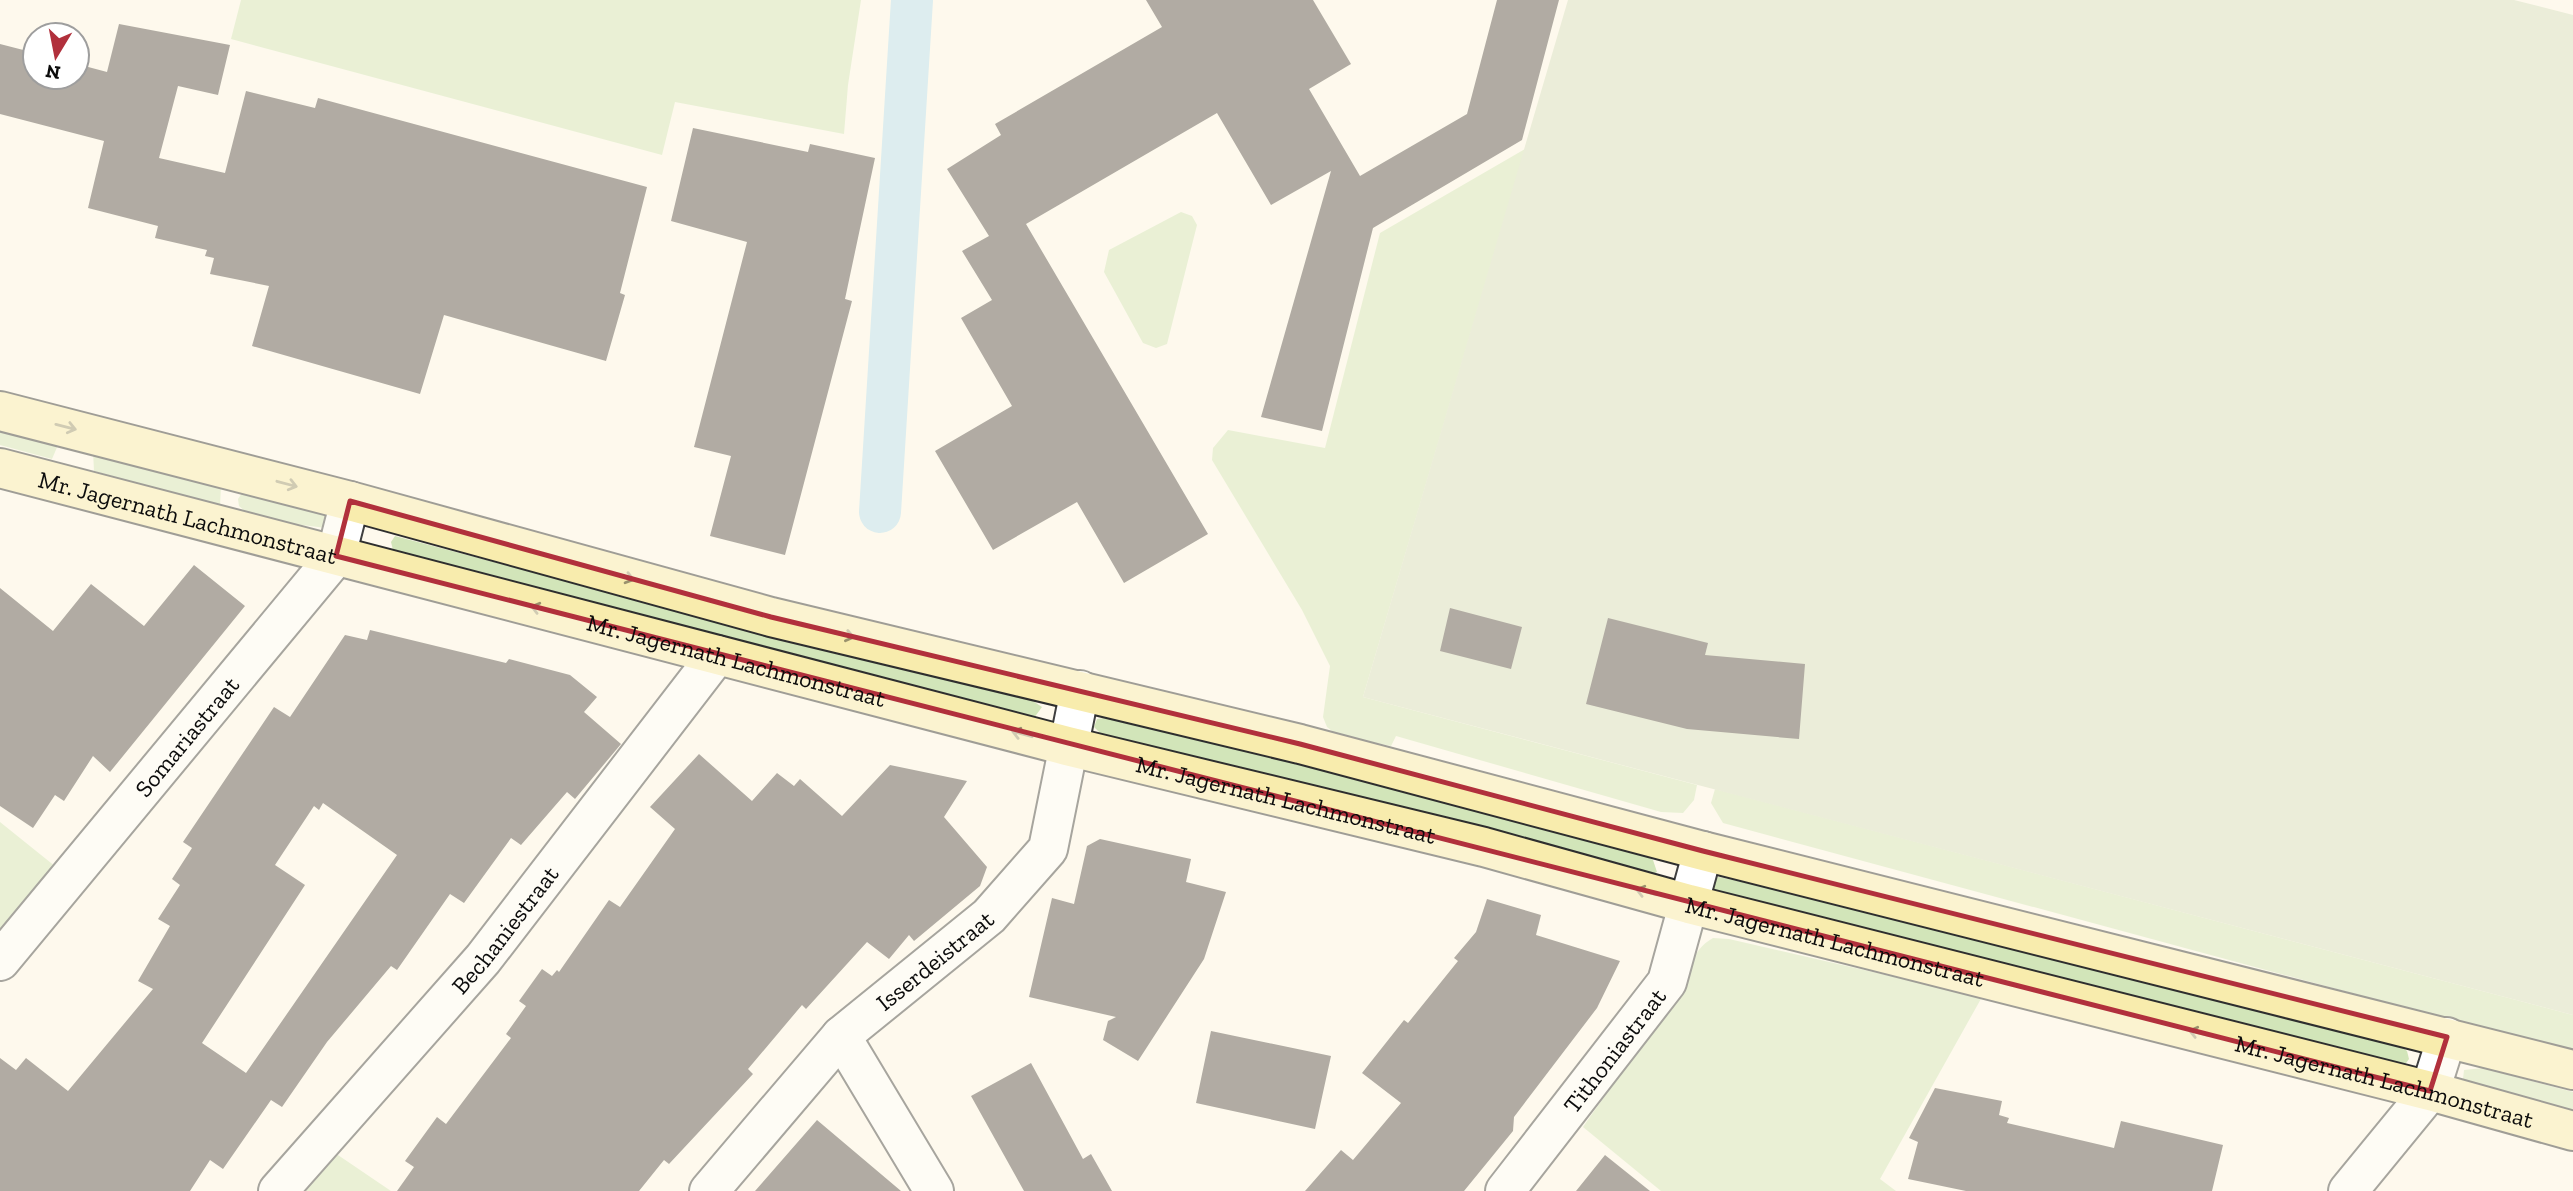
<svg xmlns="http://www.w3.org/2000/svg" width="2573" height="1191" font-family="'Zilla Slab',serif">
<style>
.green{fill:#d2e5b9}
.cemetery{fill:#d5ddc0}
.lines{fill:none;stroke-linecap:round;stroke-linejoin:round}
.canal{stroke:#b5def1;stroke-width:42}
.building{fill:#544d49;fill-rule:evenodd}
.street-casing{stroke:#3f3f3f;stroke-width:42}
.secondary-casing{stroke:#2e2e2e;stroke-width:42}
.street{stroke:#fff;stroke-width:38}
.secondary{stroke:#f8ecad;stroke-width:38}
.oneway{stroke:#9a926d}
.marked{fill:none;stroke:#b1303c;stroke-width:5;stroke-linejoin:round}
.labels{text-anchor:middle;dominant-baseline:central;stroke-width:7;stroke-linejoin:round;paint-order:stroke}
.street-label{font-size:24px;fill:#0c0c0c;stroke:#fff}
</style>
<rect width="100%" height="100%" fill="#fef9ed"/>
<!-- green -->
<path class="green" d="M 241,0 L 861,0 L 848,85 L 844,134 L 675,102 L 662,155 L 231,39 Z
M 1525,149 L 1363,697 L 1697,785 L 1694,800 L 1683,813 L 1661,812 L 1396,736 L 1391,746 L 1337,735 L 1327,727 L 1323,717 L 1330,666 L 1302,610 L 1212,460 L 1213,448 L 1228,430 L 1325,448 L 1380,233 Z
M 1181,212 L 1192,216 L 1197,225 L 1167,344 L 1156,348 L 1143,343 L 1104,272 L 1109,250 Z
M 0,425 L 58,445 L 52,459 L 0,445 Z
M 93,451 L 221,486 L 220,506 L 94,471 Z
M 242,493 L 326,514 L 331,519 L 326,528 L 294,524 L 246,512 L 239,506 L 238,499 Z
M 395,536 L 855,657 L 1027,697 L 1042,707 L 1034,718 L 404,555 L 393,550 L 391,542 Z
M 1111,717 L 1324,768 L 1646,856 L 1653,860 L 1657,872 L 1644,878 L 1438,820 L 1102,735 L 1094,727 L 1097,719 Z
M 1715,789 L 2573,1015 L 2573,1053 L 1723,823 L 1711,803 Z
M 0,822 L 61,871 L 0,946 Z
M 1719,877 L 1831,901 L 2399,1045 L 2407,1051 L 2409,1059 L 2404,1066 L 1712,895 L 1712,878 Z
M 1713,938 L 1729,939 L 1982,997 L 1880,1179 L 1896,1191 L 1661,1191 L 1583,1127 C 1613,1083 1647,1041 1674,996 C 1687,976 1691,950 1713,938 Z
M 2483,1068 L 2573,1092 L 2573,1111 L 2468,1084 L 2463,1079 L 2464,1070 Z
M 335,1153 L 391,1191 L 300,1191 Z"/>
<!-- cemetery -->
<path class="cemetery" d="M 1568,0 L 2514,0 L 2573,15 L 2573,1015 L 1363,697 Z"/>
<g class="lines">
<!-- canal -->
<path class="canal" d="M 880,512 L 912,0"/>
</g>
<!-- building -->
<path class="building" d="M 1146,0 L 1313,0 L 1351,64 L 1309,89 L 1360,176 L 1467,114 L 1497,0 L 1559,0 L 1522,140 L 1373,228 L 1322,431 L 1261,417 L 1331,171 L 1271,205 L 1217,113 L 1026,224 L 1208,534 L 1124,583 L 1077,502 L 993,550 L 935,451 L 1012,406 L 961,318 L 992,300 L 962,251 L 989,236 L 947,169 L 1001,135 L 995,124 L 1162,27 Z
M 119,24 L 230,45 L 218,95 L 178,86 L 159,158 L 225,173 L 246,91 L 315,108 L 318,98 L 647,187 L 620,293 L 625,295 L 606,361 L 444,315 L 420,394 L 252,346 L 269,286 L 210,274 L 214,258 L 205,256 L 207,250 L 155,238 L 158,226 L 88,208 L 104,141 L 0,114 L 0,44 L 35,53 L 35,77 L 77,77 L 77,64 L 107,72 Z
M 693,128 L 808,152 L 810,144 L 875,158 L 845,299 L 852,301 L 785,555 L 710,536 L 731,456 L 694,447 L 747,242 L 671,221 Z
M 194,565 L 245,606 L 110,772 L 93,756 L 64,801 L 55,795 L 33,828 L 0,806 L 0,588 L 53,631 L 91,584 L 144,626 Z
M 1450,608 L 1522,627 L 1511,669 L 1440,651 Z
M 1608,618 L 1708,643 L 1705,655 L 1805,664 L 1799,739 L 1687,729 L 1586,704 Z
M 370,630 L 506,663 L 509,659 L 570,675 L 597,697 L 584,712 L 621,744 L 575,799 L 567,792 L 521,845 L 511,838 L 464,903 L 450,894 L 397,970 L 391,966 L 327,1042 L 282,1107 L 271,1100 L 223,1169 L 210,1160 L 190,1191 L 0,1191 L 0,1058 L 16,1070 L 26,1058 L 68,1091 L 153,989 L 138,981 L 170,926 L 158,919 L 180,885 L 172,879 L 192,848 L 183,842 L 274,707 L 290,717 L 345,635 L 367,640 ZM 323,803 L 397,855 L 246,1073 L 202,1043 L 305,885 L 275,865 L 314,806 L 319,810 Z
M 699,754 L 752,801 L 777,773 L 794,786 L 800,779 L 842,816 L 890,765 L 967,781 L 944,817 L 987,867 L 980,886 L 914,941 L 909,935 L 889,959 L 867,942 L 806,1009 L 802,1005 L 748,1069 L 753,1074 L 669,1164 L 664,1160 L 639,1191 L 397,1191 L 414,1167 L 405,1161 L 437,1117 L 446,1124 L 511,1038 L 506,1034 L 526,1006 L 519,1001 L 542,969 L 552,976 L 557,970 L 559,972 L 609,900 L 620,907 L 675,829 L 650,807 Z
M 1100,839 L 1191,859 L 1186,882 L 1226,892 L 1204,959 L 1138,1061 L 1103,1040 L 1108,1021 L 1116,1017 L 1029,997 L 1052,898 L 1074,904 L 1087,846 Z
M 1487,899 L 1541,915 L 1536,935 L 1620,961 L 1597,1008 L 1514,1117 L 1513,1131 L 1464,1191 L 1305,1191 L 1341,1150 L 1353,1160 L 1401,1103 L 1362,1073 L 1404,1020 L 1408,1023 L 1458,961 L 1454,958 L 1476,932 Z
M 1211,1031 L 1331,1056 L 1315,1129 L 1196,1103 Z
M 1031,1063 L 1083,1159 L 1091,1154 L 1112,1191 L 1024,1191 L 971,1096 Z
M 1935,1088 L 2002,1101 L 1999,1115 L 2009,1118 L 2007,1123 L 2114,1148 L 2121,1121 L 2223,1145 L 2212,1191 L 1966,1191 L 1908,1179 L 1918,1142 L 1909,1138 Z
M 817,1120 L 901,1191 L 755,1191 Z
M 1605,1155 L 1650,1191 L 1576,1191 Z"/>
<g class="lines">
<defs>
<g id="street">
<path id="s1" d="M 0,961 L 336,556 L 350,501"/>
<path d="M 841,1036 L 934,1191"/>
<path id="s2" d="M 278,1191 L 483,959 L 717,655"/>
<path id="s3" d="M 709,1191 L 841,1036 L 989,916 L 1048,849 L 1080,690"/>
<path id="s4" d="M 1505,1191 L 1667,982 L 1703,851"/>
<path d="M 2348,1191 L 2430,1091 L 2447,1037"/>
</g>
<g id="secondary">
<path d="M 0,411 L 350,501 L 771,617 L 1300,744 L 1703,851 L 2573,1070"/>
<path id="s5" d="M 0,468 L 1067,746 L 1484,847 L 1689,904 L 2430,1091 L 2573,1131"/>
</g>
</defs>
<!-- street casing -->
<use href="#street" class="street-casing"/>
<!-- secondary casing -->
<use href="#secondary" class="secondary-casing"/>
<!-- street -->
<use href="#street" class="street"/>
<!-- secondary -->
<use href="#secondary" class="secondary"/>
</g>
<!-- one-way arrows -->
<defs><path id="oneway-shaft" d="M-6 0H5M1.5-3L5.5 0L1.5 3" fill="none" stroke-width="1.6" stroke-linecap="round" stroke-linejoin="round" transform="scale(1.75)"/></defs>
<g class="oneway">
<use href="#oneway-shaft" transform="translate(66 427) rotate(14)"/>
<use href="#oneway-shaft" transform="translate(287 484) rotate(15)"/>
<use href="#oneway-shaft" transform="translate(624 577) rotate(16)"/>
<use href="#oneway-shaft" transform="translate(541 609) rotate(-165)"/>
<use href="#oneway-shaft" transform="translate(844 635) rotate(13)"/>
<use href="#oneway-shaft" transform="translate(1022 734) rotate(-165)"/>
<use href="#oneway-shaft" transform="translate(1646 892) rotate(-165)"/>
<use href="#oneway-shaft" transform="translate(2199 1033) rotate(-166)"/>
</g>
<!-- marked area -->
<path d="M0 0H2573V1191H0ZM 350,501 L 771,617 L 1300,744 L 1703,851 L 2447,1037 L 2430,1091 L 336,556 Z" fill="#fef9ed" fill-opacity=".55" fill-rule="evenodd"/>
<path class="marked" d="M 350,501 L 771,617 L 1300,744 L 1703,851 L 2447,1037 L 2430,1091 L 336,556 Z"/>
<g class="labels">
<!-- street labels -->
<g class="street-label">
<text stroke="none"><textPath href="#s5" startOffset="194">Mr. Jagernath Lachmonstraat</textPath></text>
<text stroke="none"><textPath href="#s5" startOffset="761">Mr. Jagernath Lachmonstraat</textPath></text>
<text stroke="none"><textPath href="#s1" startOffset="292">Somariastraat</textPath></text>
<text stroke="none"><textPath href="#s5" startOffset="1328">Mr. Jagernath Lachmonstraat</textPath></text>
<text stroke="none"><textPath href="#s2" startOffset="346">Bechaniestraat</textPath></text>
<text stroke="none"><textPath href="#s5" startOffset="1895">Mr. Jagernath Lachmonstraat</textPath></text>
<text stroke="none"><textPath href="#s3" startOffset="324">Isserdeistraat</textPath></text>
<text stroke="none"><textPath href="#s4" startOffset="178">Tithoniastraat</textPath></text>
<text stroke="none"><textPath href="#s5" startOffset="2462">Mr. Jagernath Lachmonstraat</textPath></text>
</g>
</g>
<!-- north arrow -->
<g transform="translate(56 56) rotate(190)"><circle r="33" fill="#ffffff" stroke="#9e9e9e" stroke-width="2"/>
<path d="M0-5L12 26L0 18L-12 26Z" fill="#b1303c"/>
<text y="-10" font-size="19" font-weight="bold" text-anchor="middle" fill="#0c0c0c">N</text>
</g>
</svg>
